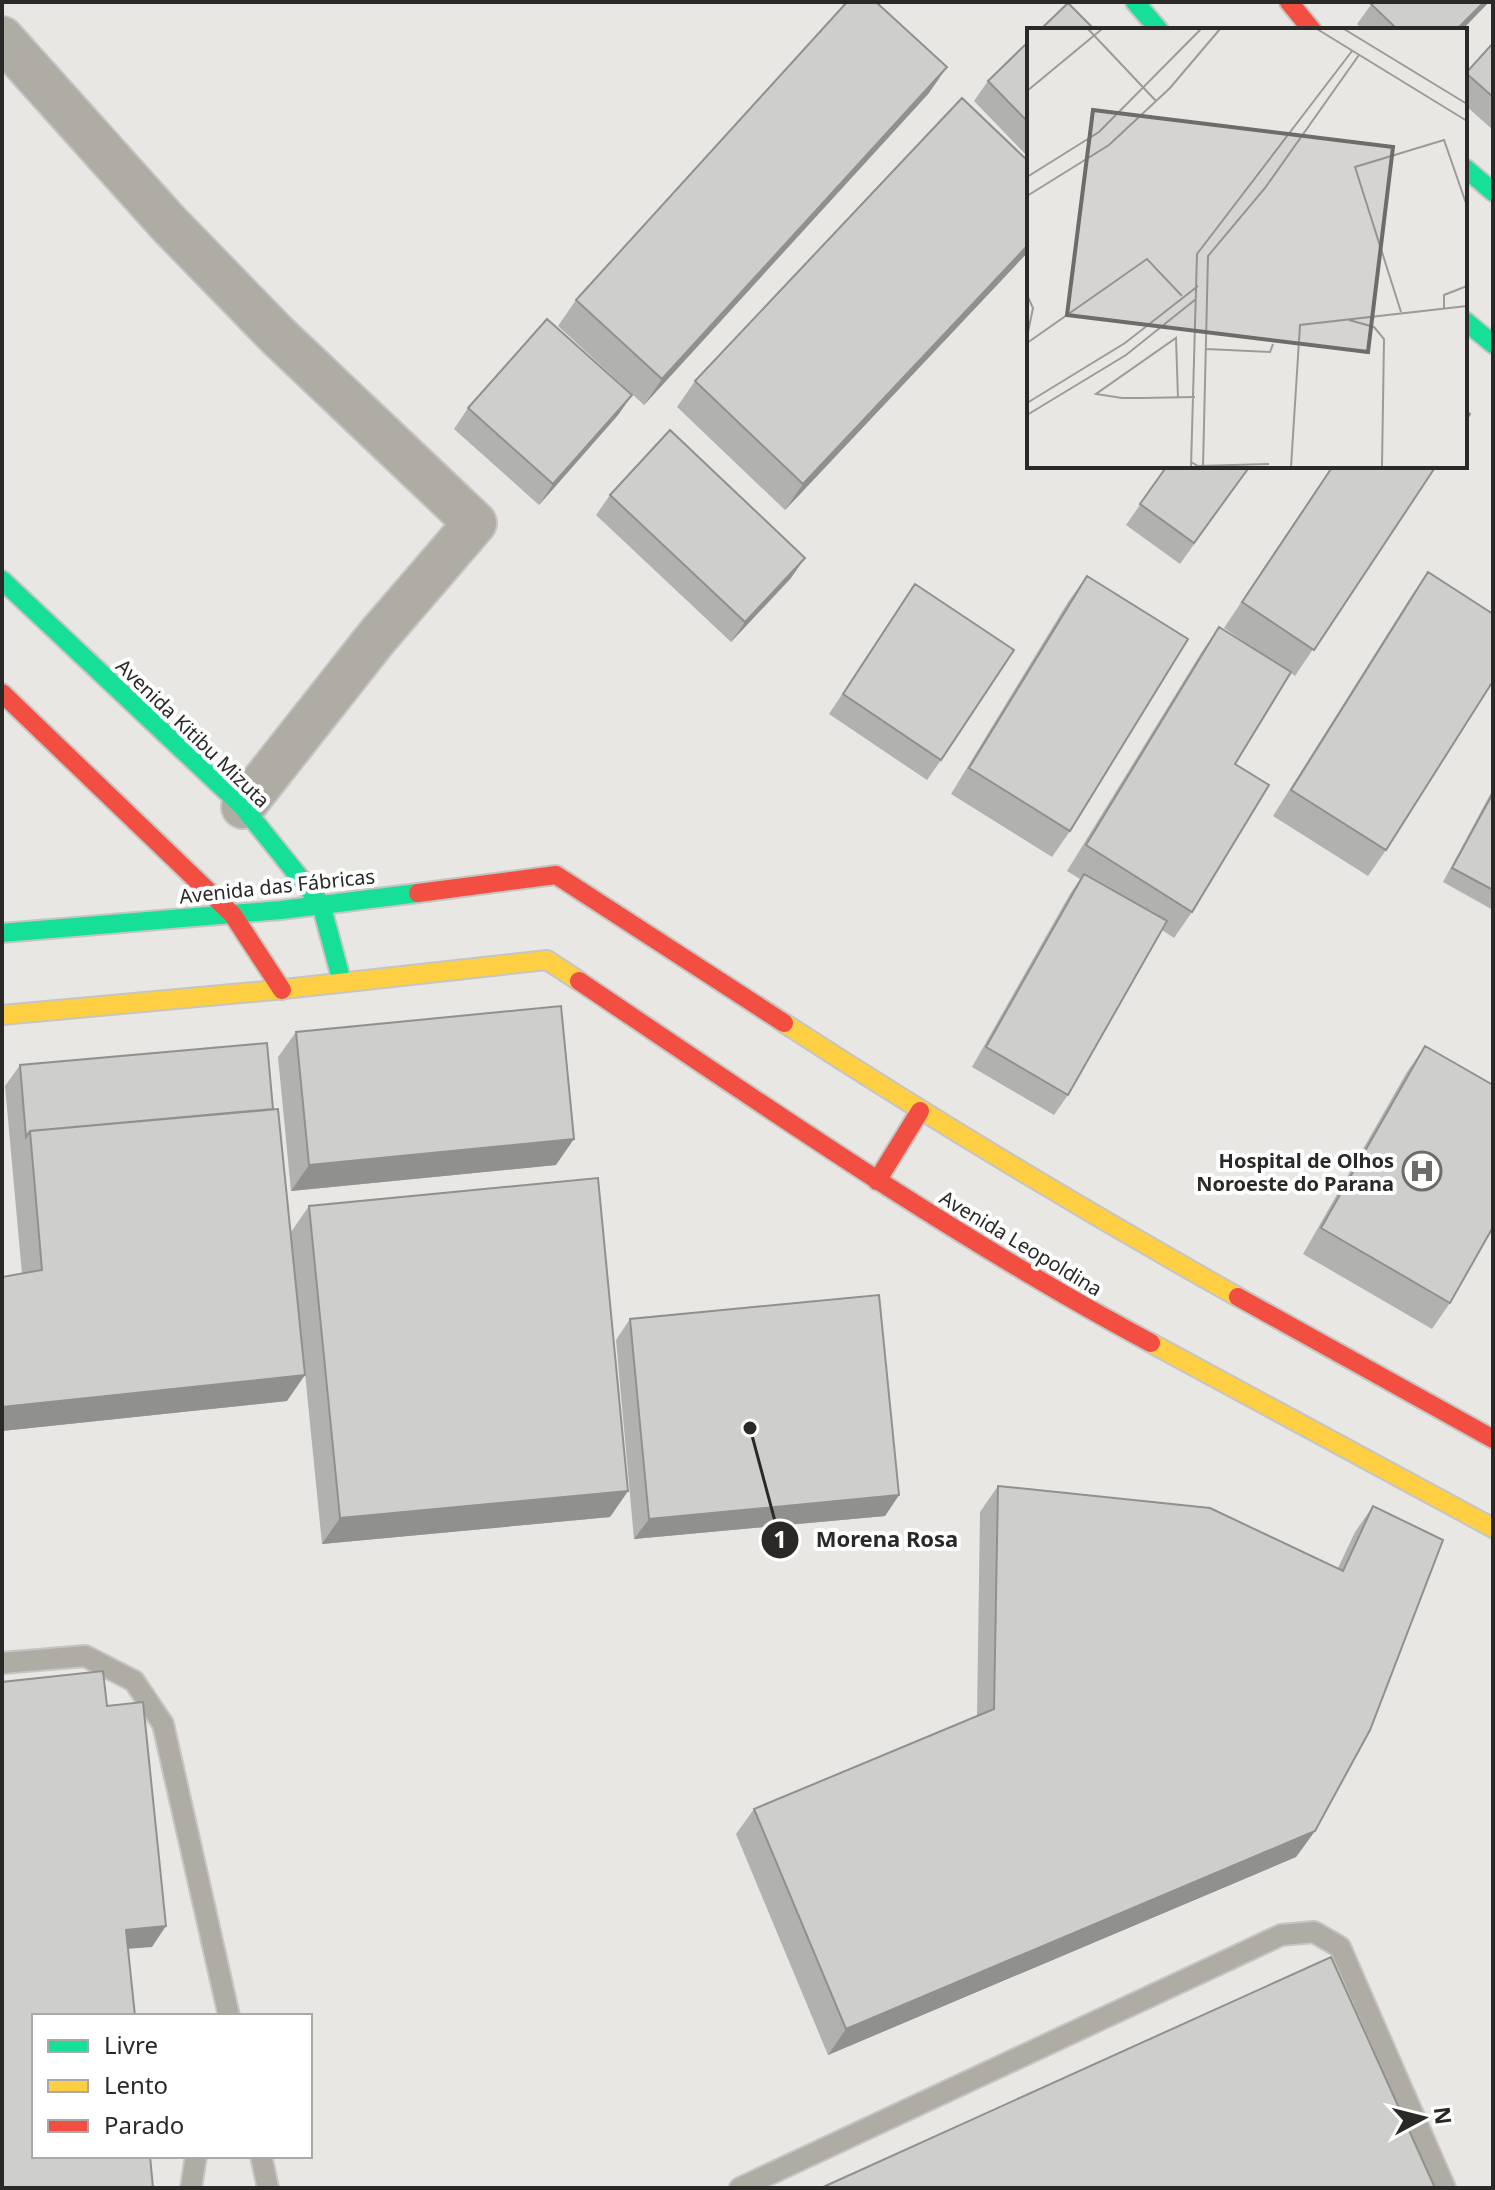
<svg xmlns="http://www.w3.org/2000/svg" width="1495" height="2190" font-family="'Noto Sans',sans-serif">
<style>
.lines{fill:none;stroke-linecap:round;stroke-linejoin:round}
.lane-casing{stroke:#c5c5c3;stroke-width:24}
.street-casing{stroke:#c5c5c3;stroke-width:46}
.fast-casing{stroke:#c5c5c3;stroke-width:22}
.slow-casing{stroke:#c5c5c3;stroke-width:22}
.jam-casing{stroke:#c5c5c3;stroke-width:22}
.lane{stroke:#aeaca3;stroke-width:20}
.street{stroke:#aeaca3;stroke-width:42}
.fast{stroke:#16e098;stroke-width:18}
.slow{stroke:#ffcf43;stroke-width:18}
.jam{stroke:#f24e42;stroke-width:18}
.wall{fill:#b1b1af}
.shaded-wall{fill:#90908f}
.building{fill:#cececc;stroke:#90908f;stroke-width:2}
.labels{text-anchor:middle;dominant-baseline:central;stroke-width:8;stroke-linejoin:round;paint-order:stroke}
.street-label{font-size:20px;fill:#2a2927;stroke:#fff}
.poi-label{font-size:20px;font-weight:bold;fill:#2a2927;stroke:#fff;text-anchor:end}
.inset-road{fill:none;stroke:#9c9b98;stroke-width:2}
.view{fill:#6c6c69;fill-opacity:0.15;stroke:#6c6c69;stroke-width:4}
.inset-edge{fill:none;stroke:#2a2927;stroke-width:4}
.leader{fill:none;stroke:#2a2927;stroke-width:3}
.callout-dot{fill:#2a2927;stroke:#fff;stroke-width:3}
.mark-label{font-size:24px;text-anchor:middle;font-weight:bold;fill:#fff}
.callout-label{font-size:22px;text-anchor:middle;font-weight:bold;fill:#2a2927;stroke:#fff;stroke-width:8;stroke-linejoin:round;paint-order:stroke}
</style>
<rect width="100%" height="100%" fill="#e8e7e4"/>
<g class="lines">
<defs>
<path id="lane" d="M 2,1663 L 85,1656 L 134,1681 L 163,1724 L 229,2016
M 261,2156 L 268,2188
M 191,2188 L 196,2156
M 740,2188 L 1281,1935 L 1314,1932 L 1340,1947 L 1445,2188"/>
<path id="street" d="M 2,38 L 168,223 L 277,335 L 475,523 L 377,637 L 243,807"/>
<path id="fast" d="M 1135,2 L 1159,30
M 1465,168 L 1493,192
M 1465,321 L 1493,344
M 2,580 L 243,807 L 321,904 L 342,982
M 2,933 L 281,910 L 418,893"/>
<path id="slow" d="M 2,1015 L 275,990 L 547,960 L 579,981
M 784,1023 C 932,1119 1083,1210 1238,1297
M 1151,1343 L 1493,1528"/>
<path id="jam" d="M 1289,2 L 1312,30
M 2,693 L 233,915 L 282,990
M 418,893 L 556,875 L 784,1023
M 579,981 C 766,1107 952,1236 1151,1343
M 877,1181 L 920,1111
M 1238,1297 L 1493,1439"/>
</defs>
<!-- lane casing -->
<use href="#lane" class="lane-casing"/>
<!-- street casing -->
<use href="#street" class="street-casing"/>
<!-- fast casing -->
<use href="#fast" class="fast-casing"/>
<!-- slow casing -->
<use href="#slow" class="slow-casing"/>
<!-- jam casing -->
<use href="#jam" class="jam-casing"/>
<!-- lane -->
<use href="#lane" class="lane"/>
<!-- street -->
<use href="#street" class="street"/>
<!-- fast -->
<use href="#fast" class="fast"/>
<!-- slow -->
<use href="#slow" class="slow"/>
<!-- jam -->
<use href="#jam" class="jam"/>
</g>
<!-- wall -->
<path class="wall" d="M 1373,2 L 1489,2 L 1462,30 L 1363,30 L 1357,24 Z
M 1029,41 L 1029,158 L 974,101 L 988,81 Z
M 1493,43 L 1493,130 L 1465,105 L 1465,75 Z
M 929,93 L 644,405 L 558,326 L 576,300 Z
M 1029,162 L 1029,251 L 785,510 L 677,407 L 695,381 Z
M 632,395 L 618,415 L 539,505 L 454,429 L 468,408 Z
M 1167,466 L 1250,466 L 1180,564 L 1126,525 Z
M 1332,466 L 1436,466 L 1295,676 L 1291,673 L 1235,764 L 1192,912 L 1174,938 L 1162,930 L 1068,1095 L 1054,1115 L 972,1067 L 1070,894 L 1080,879 L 1067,871 L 1201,653 L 1219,627 L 1263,655 L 1224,628 Z
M 610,495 L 791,578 L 731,642 L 596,515 Z
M 1428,572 L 1386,850 L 1368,876 L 1273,816 L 1410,598 Z
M 1087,576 L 1070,831 L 1052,857 L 951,794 L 1068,602 Z
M 915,584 L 941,760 L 927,780 L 829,714 Z
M 1493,789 L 1493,910 L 1443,882 Z
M 296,1032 L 556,1165 L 291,1191 L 278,1057 Z
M 1425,1046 L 1450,1303 L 1432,1329 L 1303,1254 L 1407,1072 Z
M 20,1065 L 287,1401 L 2,1431 L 2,1277 L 22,1274 L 5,1086 Z
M 309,1206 L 628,1491 L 610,1517 L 322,1544 L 291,1232 Z
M 630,1319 L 899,1495 L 885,1516 L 634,1539 L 616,1340 Z
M 998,1486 L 1338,1568 L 1355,1532 L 1373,1506 L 1315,1831 L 1296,1857 L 828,2055 L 736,1834 L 754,1809 L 977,1716 L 980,1512 Z"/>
<!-- shaded-wall -->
<path class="shaded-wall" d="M 1484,2 L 1489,2 L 1462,30 L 1456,30 Z
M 947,67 L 929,93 L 644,405 L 662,379 Z
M 1029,244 L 1029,251 L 785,510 L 803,484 Z
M 632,395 L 618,415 L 539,505 L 553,484 Z
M 805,558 L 791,578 L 731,642 L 745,622 Z
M 574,1139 L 556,1165 L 291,1191 L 309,1165 Z
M 305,1375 L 287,1401 L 2,1431 L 2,1407 Z
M 628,1491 L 610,1517 L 322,1544 L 340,1518 Z
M 899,1495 L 885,1516 L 634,1539 L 649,1519 Z
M 1315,1831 L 1296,1857 L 828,2055 L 846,2029 Z
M 166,1926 L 152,1947 L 112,1950 L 126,1930 Z"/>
<!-- building -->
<path class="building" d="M 847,2 L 876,2 L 947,67 L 662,379 L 576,300 Z
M 1373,2 L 1484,2 L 1456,30 L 1398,30 L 1371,4 Z
M 1068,3 L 1095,30 L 1040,30 Z
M 1029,41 L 1029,123 L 988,81 Z
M 1493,43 L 1493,97 L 1466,73 Z
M 962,98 L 1029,162 L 1029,244 L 803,484 L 695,381 Z
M 547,319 L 632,395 L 553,484 L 468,408 Z
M 1465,410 L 1470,414 L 1465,422 Z
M 670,430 L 805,558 L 745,622 L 610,495 Z
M 1167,466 L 1250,466 L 1194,543 L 1140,504 Z
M 1333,466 L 1436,466 L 1314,650 L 1242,602 Z
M 1428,572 L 1493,614 L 1493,681 L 1386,850 L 1291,790 Z
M 1087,576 L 1188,639 L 1070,831 L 969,768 Z
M 915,584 L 1014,650 L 941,760 L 843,694 Z
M 1219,627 L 1291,672 L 1235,764 L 1269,785 L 1192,912 L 1086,845 Z
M 1493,793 L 1493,890 L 1452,868 Z
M 1084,874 L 1167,921 L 1068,1095 L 986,1047 Z
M 561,1006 L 574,1139 L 309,1165 L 296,1032 Z
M 267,1043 L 273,1109 L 30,1131 L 26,1137 L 20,1065 Z
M 1425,1046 L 1493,1085 L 1493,1227 L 1450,1303 L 1321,1228 Z
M 278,1109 L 305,1375 L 2,1407 L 2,1277 L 42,1270 L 30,1131 Z
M 598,1178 L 628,1491 L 340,1518 L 309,1206 Z
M 879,1295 L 899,1495 L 649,1519 L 630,1319 Z
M 998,1486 L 1210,1508 L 1343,1571 L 1373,1506 L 1443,1540 L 1370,1730 L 1315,1831 L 846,2029 L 754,1809 L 994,1709 Z
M 103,1671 L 107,1706 L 143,1702 L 166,1926 L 126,1930 L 135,2016 L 34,2016 L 34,2156 L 150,2156 L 153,2188 L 2,2188 L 2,1682 Z
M 1331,1957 L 1435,2188 L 821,2188 Z"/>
<!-- icons -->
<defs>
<symbol id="hospital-ring" viewBox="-11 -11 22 22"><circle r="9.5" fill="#fff" stroke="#6c6c69" stroke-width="1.5"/><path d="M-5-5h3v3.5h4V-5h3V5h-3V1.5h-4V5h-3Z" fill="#6c6c69"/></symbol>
</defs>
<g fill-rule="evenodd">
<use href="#hospital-ring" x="1400" y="1149" width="44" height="44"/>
</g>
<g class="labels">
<!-- street labels -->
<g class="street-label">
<text transform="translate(193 733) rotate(44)">Avenida Kitibu Mizuta</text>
<text transform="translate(277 886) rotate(-6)">Avenida das Fábricas</text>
<text transform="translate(1021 1243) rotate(31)">Avenida Leopoldina</text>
</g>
<!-- poi labels -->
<g class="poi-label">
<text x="1394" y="1160">Hospital de Olhos<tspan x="1394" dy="23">Noroeste do Parana</tspan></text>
</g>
</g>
<!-- overview -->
<g transform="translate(1027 28)">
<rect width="440" height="440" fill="#e8e7e4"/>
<path class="inset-road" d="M 61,1 L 129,73M 290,1 L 440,93M 317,1 L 440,76M 0,63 L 75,1M 0,149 L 72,104 L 174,1M 0,168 L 82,117 L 143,60 L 193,1M 0,267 L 6,280 L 0,309M 417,280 L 417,267 L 440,258M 374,284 L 328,139 L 417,112 L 440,178M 322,292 L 347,299 L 357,311 L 355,439M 0,315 L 120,231 L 155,268M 179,321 L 243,324 L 246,316M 151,370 L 149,310 L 69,366 L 95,370 L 115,370 L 168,369M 0,375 L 98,315 L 171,258M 0,387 L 99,327 L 169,271M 164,434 L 171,438 L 242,436M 164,439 L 170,226 L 325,23M 176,439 L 181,228 L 238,160 L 332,27M 264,439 L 273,297 L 440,278"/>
<path class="view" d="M 66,82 L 366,119 L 341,324 L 40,287 Z"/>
<rect width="440" height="440" class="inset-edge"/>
</g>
<!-- callouts -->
<path class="leader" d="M750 1428L780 1540"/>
<g class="callout-dot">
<circle cx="750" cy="1428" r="8"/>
<circle cx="780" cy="1540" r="20"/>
</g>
<g class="mark-label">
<text x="780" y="1548">1</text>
</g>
<g class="callout-label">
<text x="887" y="1547">Morena Rosa</text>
</g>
<!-- border -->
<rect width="1495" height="2190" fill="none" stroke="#2a2927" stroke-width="8"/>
<!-- legend -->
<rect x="32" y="2014" width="280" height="144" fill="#ffffff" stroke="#aaa9a9" stroke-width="2"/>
<rect x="48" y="2040" width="40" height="12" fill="#16e098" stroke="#aaa9a9" stroke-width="2"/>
<text x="104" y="2054" font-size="24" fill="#2a2927">Livre</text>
<rect x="48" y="2080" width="40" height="12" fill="#ffcf43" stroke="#aaa9a9" stroke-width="2"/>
<text x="104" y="2094" font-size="24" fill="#2a2927">Lento</text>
<rect x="48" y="2120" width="40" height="12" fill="#f24e42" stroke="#aaa9a9" stroke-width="2"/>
<text x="104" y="2134" font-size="24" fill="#2a2927">Parado</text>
<!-- north arrow -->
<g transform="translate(1423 2118) rotate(83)" stroke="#ffffff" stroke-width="6" paint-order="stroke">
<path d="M0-6L14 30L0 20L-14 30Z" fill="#2a2927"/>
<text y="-12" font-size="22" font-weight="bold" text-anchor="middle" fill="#2a2927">N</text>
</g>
</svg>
